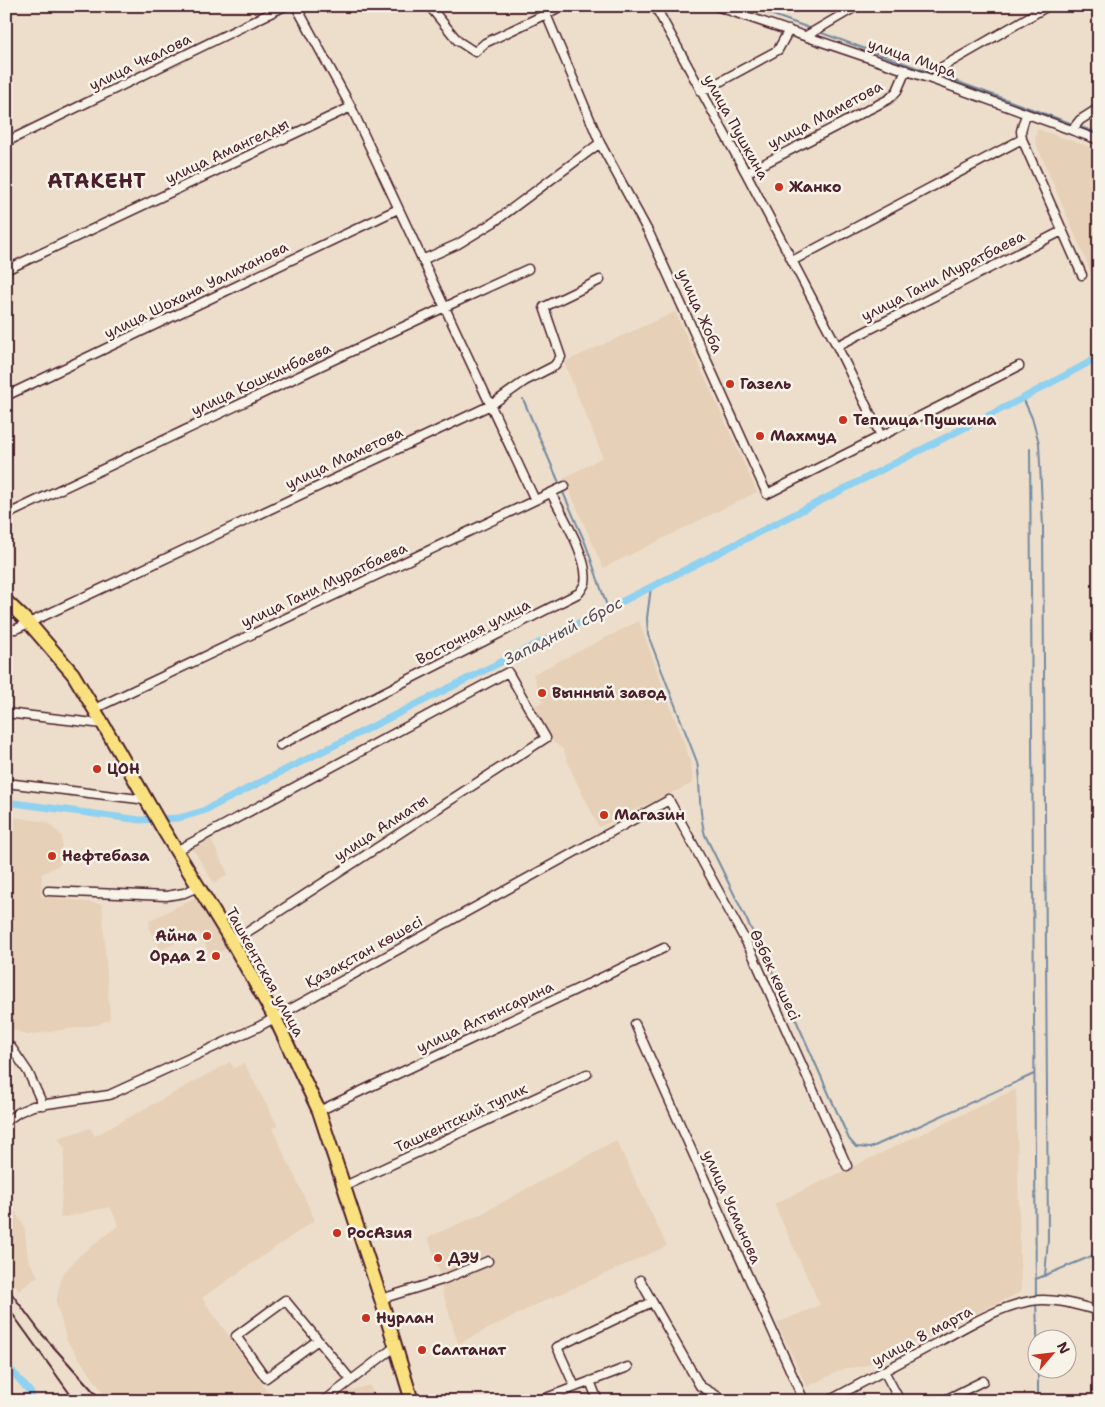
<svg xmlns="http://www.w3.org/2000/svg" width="1105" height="1407" font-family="'Shantell Sans',sans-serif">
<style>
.built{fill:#e6d0b7}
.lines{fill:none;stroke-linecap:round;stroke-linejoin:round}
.stream{stroke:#738aa1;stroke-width:2}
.canal{stroke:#8fd1f0;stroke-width:7}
.minor-casing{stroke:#4a1f2b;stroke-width:11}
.primary-casing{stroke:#4a1f2b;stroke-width:16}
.minor{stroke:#f7f3e8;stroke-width:8}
.primary{stroke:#fae180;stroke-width:12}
.rail{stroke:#4a1f2b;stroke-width:2}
.poi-dot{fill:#c8321e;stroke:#f7f3e8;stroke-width:2}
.labels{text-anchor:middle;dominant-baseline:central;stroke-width:5;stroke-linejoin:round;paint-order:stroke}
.street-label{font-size:15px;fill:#4a1f2b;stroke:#f7f3e8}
.poi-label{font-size:15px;font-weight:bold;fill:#4a1f2b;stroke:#f7f3e8;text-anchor:start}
.water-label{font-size:16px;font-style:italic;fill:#5b4c5c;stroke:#f7f3e8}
.district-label{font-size:20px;font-weight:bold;letter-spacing:1px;fill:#4a1f2b;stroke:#f7f3e8}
</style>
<rect width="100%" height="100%" fill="#eddecb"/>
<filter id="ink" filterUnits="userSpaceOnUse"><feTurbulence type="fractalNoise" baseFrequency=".02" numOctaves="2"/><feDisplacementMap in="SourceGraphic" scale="10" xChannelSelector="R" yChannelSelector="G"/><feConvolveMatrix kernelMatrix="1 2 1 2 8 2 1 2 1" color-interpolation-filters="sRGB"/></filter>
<g filter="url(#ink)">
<!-- built -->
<path class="built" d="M 1037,129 L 1099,150 L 1099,291 L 1035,141 Z
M 675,312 L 757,492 L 603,568 L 564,478 L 603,457 L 564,362 Z
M 639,621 L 691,762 L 693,783 L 599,827 L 573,775 L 563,749 L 553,742 L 535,705 L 543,702 L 533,674 Z
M 6,816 L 47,822 L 62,836 L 61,864 L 42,874 L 41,896 L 102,904 L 110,1019 L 97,1025 L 27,1035 L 6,1027 Z
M 209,836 L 228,874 L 214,883 L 191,846 Z
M 198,896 L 228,948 L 211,957 L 199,932 L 161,950 L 150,931 L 149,921 Z
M 230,1062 L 234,1068 L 244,1063 L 278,1126 L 272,1128 L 315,1220 L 202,1298 L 274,1401 L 109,1401 L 67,1341 L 56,1302 L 62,1275 L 79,1256 L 119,1225 L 110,1207 L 60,1218 L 65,1149 L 58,1138 L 90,1128 L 95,1136 Z
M 1016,1089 L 1021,1292 L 862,1367 L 845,1368 L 807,1387 L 777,1323 L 820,1305 L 774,1204 Z
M 616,1140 L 667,1246 L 540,1303 L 458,1344 L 441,1286 L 494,1262 L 490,1254 L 440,1275 L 428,1237 L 477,1216 Z
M 6,1199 L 24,1225 L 28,1259 L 38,1276 L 19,1291 L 6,1270 L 6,1258 L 9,1256 L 6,1252 Z
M 369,1385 L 378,1401 L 335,1401 L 345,1392 Z"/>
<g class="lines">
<!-- stream -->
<path class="stream" d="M 748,6 L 812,29
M 819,32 L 934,74
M 939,75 L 1073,124
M 1077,126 L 1099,133
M 1023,398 L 1032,418 L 1039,443 L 1043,527 L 1048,1239 L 1045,1276
M 523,399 L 560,485
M 1030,449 L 1036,1298
M 562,490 L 586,545 L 608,609
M 651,587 L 647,618 L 648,635 L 697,762 C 701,786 698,811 705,835 L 796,1020 L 849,1139 L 856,1147 L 870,1148 L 1034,1074
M 1036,1279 L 1099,1253
M 1036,1302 L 1038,1360
M 1038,1370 L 1038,1401"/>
<!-- canal -->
<path class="canal" d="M 6,802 L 140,820 L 179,818 L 203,811 L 651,587 L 1023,398 L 1099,357
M 6,1364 L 31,1393 L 33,1401"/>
<defs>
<path id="minor" d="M 296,6 L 351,107 L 535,500
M 562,6 L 546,14 L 600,143 L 650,235 L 767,494 L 1019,366
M 655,6 L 746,173 L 837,346 L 881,436
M 716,6 L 934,80 L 1099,140
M 430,7 L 458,41 L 475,52 L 485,43 L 546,14
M 806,36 L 857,6
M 934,80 L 942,67 L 1048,6
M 701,92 L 778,50 L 789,30
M 1026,114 L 1021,131 L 1022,139 L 1082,275
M 1072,130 L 1080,120 L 1099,108
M 6,142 L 285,6
M 746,173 L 889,99 L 897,91 L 906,70
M 422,260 L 458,244 L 494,222 L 600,143
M 792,261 L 1022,139
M 6,270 L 351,107
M 837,346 L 1062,231
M 6,396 L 398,209
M 6,515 L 445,307 L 528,269
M 6,629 L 16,629 L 491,405 L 525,381 L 554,366 L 561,357 L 544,307 L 600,280
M 94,709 L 565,486
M 6,713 L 103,724
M 280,745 L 579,593 C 581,590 584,586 585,583 C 590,560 561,513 551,493
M 6,783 L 147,800
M 176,851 L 508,672 L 546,738 L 232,942
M 48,891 L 166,896 L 184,893 L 198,887
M 635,1024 L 804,1401
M 11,1047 L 28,1072 L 43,1105
M 319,1111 L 664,948
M 6,1121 L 19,1112 L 33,1106 L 109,1095 L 258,1027 L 669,800 L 751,951 L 847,1166
M 345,1186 L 587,1074
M 640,1280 L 700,1386 L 726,1401
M 381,1299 L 442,1280 L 488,1261
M 318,1340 L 266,1378 L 236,1336 L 285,1300 L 351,1380
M 884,1371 L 900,1401
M 590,1381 L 598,1401
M 575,1387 L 557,1347 L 652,1302
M 324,1401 L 396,1346
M 538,1401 L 628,1367
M 828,1401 C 865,1381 903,1361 940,1341 C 967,1326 1000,1306 1031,1301 C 1053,1297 1077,1305 1099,1311
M 943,1401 L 983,1381"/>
<path id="primary" d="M 6,601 L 29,623 L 73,674 L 103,724 L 163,829 L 232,942 L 275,1018 L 319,1111 L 381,1299 L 412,1401"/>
</defs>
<!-- minor casing -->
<use href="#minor" class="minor-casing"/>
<!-- primary casing -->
<use href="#primary" class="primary-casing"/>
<!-- minor -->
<use href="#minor" class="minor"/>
<!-- primary -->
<use href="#primary" class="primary"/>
<!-- rail -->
<path class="rail" d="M 6,1286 L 41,1333 L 102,1401
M 6,1305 L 75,1401"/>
</g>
</g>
<!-- markers -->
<g class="poi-dot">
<circle cx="779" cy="187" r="5"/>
<circle cx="730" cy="384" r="5"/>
<circle cx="843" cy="420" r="5"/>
<circle cx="760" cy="436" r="5"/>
<circle cx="542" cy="693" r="5"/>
<circle cx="97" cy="769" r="5"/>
<circle cx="604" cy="815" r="5"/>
<circle cx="52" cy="856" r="5"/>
<circle cx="207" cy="936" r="5"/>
<circle cx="216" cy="956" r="5"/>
<circle cx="337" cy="1233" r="5"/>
<circle cx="438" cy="1258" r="5"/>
<circle cx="366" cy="1318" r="5"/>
<circle cx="422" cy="1350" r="5"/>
</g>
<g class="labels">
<!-- street labels -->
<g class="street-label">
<text transform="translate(912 58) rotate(19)">улица Мира</text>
<text transform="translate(140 62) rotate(-26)">улица Чкалова</text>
<text transform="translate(825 115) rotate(-28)">улица Маметова</text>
<text transform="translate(736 127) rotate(61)">улица Пушкина</text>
<text transform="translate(227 151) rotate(-25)">улица Амангелды</text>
<text transform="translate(943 276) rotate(-27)">улица Гани Муратбаева</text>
<text transform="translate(196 290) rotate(-26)">улица Шохана Уалиханова</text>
<text transform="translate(700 311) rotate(66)">улица Жоба</text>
<text transform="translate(261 379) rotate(-25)">улица Кошкинбаева</text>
<text transform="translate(344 458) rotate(-25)">улица Маметова</text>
<text transform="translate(324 585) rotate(-25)">улица Гани Муратбаева</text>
<text transform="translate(473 632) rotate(-27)">Восточная улица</text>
<text transform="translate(381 828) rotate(-33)">улица Алматы</text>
<text transform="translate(364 952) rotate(-29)">Қазақстан көшесі</text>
<text transform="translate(265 972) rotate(61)">Ташкентская улица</text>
<text transform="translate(775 975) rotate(65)">Өзбек көшесі</text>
<text transform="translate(485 1017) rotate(-25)">улица Алтынсарина</text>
<text transform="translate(461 1118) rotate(-25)">Ташкентский тупик</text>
<text transform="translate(732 1207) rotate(66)">улица Усманова</text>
<text transform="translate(922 1336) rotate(-28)">улица 8 марта</text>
</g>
<!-- poi labels -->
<g class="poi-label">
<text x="789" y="187">Жанко</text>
<text x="740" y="384">Газель</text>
<text x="853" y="420">Теплица Пушкина</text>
<text x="770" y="436">Махмуд</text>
<text x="552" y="693">Вынный завод</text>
<text x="107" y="769">ЦОН</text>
<text x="614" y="815">Магазин</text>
<text x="62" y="856">Нефтебаза</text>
<text x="197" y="936" text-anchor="end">Айна</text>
<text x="206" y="956" text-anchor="end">Орда 2</text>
<text x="347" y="1233">РосАзия</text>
<text x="448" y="1258">ДЭУ</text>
<text x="376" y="1318">Нурлан</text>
<text x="432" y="1350">Салтанат</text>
</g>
<!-- water labels -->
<g class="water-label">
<text transform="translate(563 631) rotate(-27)">Западный сброс</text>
</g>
<!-- district labels -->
<g class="district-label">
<text x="97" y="181">АТАКЕНТ</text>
</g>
</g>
<!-- margin -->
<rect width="1105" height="1407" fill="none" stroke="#f7f3e8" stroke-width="25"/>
<rect x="12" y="12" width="1080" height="1382" fill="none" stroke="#4a1f2b" stroke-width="2" filter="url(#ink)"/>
<!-- north arrow -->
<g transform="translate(1052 1354) rotate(62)"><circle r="24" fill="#f7f3e8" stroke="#b29e9c"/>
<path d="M0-4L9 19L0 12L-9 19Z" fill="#c8321e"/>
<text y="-8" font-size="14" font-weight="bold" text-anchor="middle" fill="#4a1f2b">N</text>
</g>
</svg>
